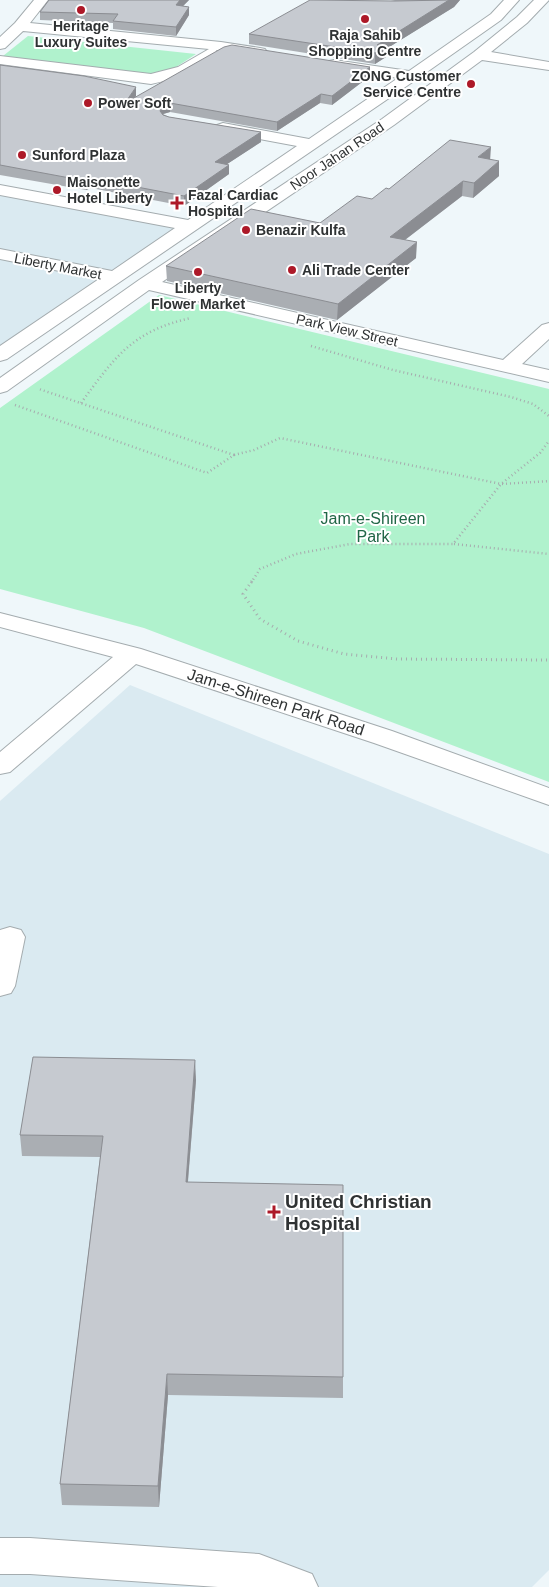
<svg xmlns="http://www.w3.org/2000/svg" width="549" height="1587" viewBox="0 0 549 1587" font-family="Helvetica,sans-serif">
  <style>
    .built { fill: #daeaf1 }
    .green { fill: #b0f2cd }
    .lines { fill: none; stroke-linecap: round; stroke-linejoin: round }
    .minor-casing { stroke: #a4acaf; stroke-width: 2 }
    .path-far1 { stroke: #a6acae; stroke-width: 2.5; stroke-dasharray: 1 3; stroke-linecap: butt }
    .path { stroke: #a6acae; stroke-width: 3; stroke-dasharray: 1 4; stroke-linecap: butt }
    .minor { fill: #fff; fill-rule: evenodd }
    .wall { fill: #aaaeb3 }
    .shaded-wall { fill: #8b8d92 }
    .building { fill: #c6cad0; stroke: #8b8d92 }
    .poi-dot { fill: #ad1928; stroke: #fff; stroke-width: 2 }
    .labels { text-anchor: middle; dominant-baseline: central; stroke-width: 4; stroke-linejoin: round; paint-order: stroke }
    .far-poi-label { font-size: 14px; font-weight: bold; fill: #2f3233; stroke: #fff; text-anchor: start }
    .far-street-label { font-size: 14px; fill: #2f3233; stroke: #fff }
    .park-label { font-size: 16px; fill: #206646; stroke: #fff }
    .street-label { font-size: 16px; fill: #2f3233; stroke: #fff }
    .near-poi-label { font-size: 19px; font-weight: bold; fill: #2f3233; stroke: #fff; text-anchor: start }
  </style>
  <rect width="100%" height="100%" fill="#eff7fa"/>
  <g class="built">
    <path d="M 0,191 L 185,226 L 0,352 Z"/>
    <path d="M 130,685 L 549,854 L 549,1570 L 532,1587 L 0,1587 L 0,801 Z"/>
  </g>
  <g class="green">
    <path d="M 28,36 L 196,54 L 167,73 L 139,79 L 3,56 Z"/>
    <path d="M 159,295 L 549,389 L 549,782 L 144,628 L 0,589 L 0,408 Z"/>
  </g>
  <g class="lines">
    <g class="minor-casing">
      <g id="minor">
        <path d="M 34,0 L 48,0 L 30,23 L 221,42 L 260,48 L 265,49 L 267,52 L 265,55 L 260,56 L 216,50 L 218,53 L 216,56 C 195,70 176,79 151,84 L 0,64 L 0,56 L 151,74 L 178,67 L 209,49 L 23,31 L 5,48 L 0,49 L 0,37 L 15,23 Z"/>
        <path d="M 504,0 L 519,0 L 501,20 L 417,79 L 7,359 L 0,361 L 0,346 L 99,279 L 0,259 L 0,249 L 112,271 L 175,228 L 0,195 L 0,185 L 188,220 L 297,146 L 217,131 L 215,128 L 217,125 L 223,123 L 309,139 L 398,78 L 329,67 L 327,64 L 329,61 L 334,60 L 409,71 L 491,14 Z"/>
        <path d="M 534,0 L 549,0 L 527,23 L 491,52 L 549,62 L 549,70 L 482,60 L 394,125 L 162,282 L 503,360 L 542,325 L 549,323 L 549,339 L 522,364 L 549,370 L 549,382 L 149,290 L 7,391 L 0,393 L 0,378 L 139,280 L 382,119 L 474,52 L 517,17 Z"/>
        <path d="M 0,613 L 141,649 L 392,731 L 549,788 L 549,805 L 374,743 L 136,664 L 10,772 L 0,774 L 0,752 L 113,657 L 0,627 Z"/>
        <path d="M 10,927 L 21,930 L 25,937 L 15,986 L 11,993 L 0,996 L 0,930 Z"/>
        <path d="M 0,1538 L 30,1538 L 259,1554 L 312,1574 L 318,1587 L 218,1587 L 30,1574 L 0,1574 Z"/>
      </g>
    </g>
    <g class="path-far1">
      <path d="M 311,346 L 393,370 L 511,397 L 533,404 L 549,416"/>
      <path d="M 81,403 C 115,357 132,331 191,318"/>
      <path d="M 15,405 L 207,473 L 234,455 L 39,389"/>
      <path d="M 234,455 L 254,450 L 280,438 L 501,484 L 549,481"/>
      <path d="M 454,544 L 549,554"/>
      <path d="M 251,583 L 260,569 L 296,554 L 350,544 L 453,544 L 501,484 L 540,453 L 549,441"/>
    </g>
    <path class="path" d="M 252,581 L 243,594 L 260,619 L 298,641 L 344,654 L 397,659 L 549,660"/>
    <use href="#minor" class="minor"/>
  </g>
  <g class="wall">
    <path d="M 49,0 L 189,0 L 183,6 L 189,7 L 189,15 L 176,36 L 113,29 L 113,23 L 40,20 L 40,12 Z"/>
    <path d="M 395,0 L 460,0 L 454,7 L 386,49 L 386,57 L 375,64 L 249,44 L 249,34 Z"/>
    <path d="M 0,65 L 136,96 L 135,97 L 370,67 L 370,76 L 332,105 L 320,103 L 277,131 L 170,112 L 163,114 L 169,117 L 261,132 L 261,142 L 227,164 L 229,165 L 229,174 L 184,206 L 91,188 L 86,190 L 0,175 Z"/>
    <path d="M 490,160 L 499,176 L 473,198 L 462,196 L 405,240 L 416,258 L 337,320 L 167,281 L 166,266 L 320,223 L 372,199 L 389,189 Z"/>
    <path d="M 196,1080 L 188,1182 L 343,1377 L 343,1398 L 168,1395 L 159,1507 L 62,1505 L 60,1484 L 100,1157 L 22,1156 L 20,1135 Z"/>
  </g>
  <g class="shaded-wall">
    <path d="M 180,0 L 189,0 L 176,13 L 176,5 Z"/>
    <path d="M 449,0 L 460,0 L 454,7 L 386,49 L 386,57 L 375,64 L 375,53 L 377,45 Z"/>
    <path d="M 189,7 L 189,15 L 176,36 L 176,27 Z"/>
    <path d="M 370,67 L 370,76 L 332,105 L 332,96 Z"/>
    <path d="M 136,87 L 136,96 L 125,112 L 125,103 Z"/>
    <path d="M 321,94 L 320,103 L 277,131 L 277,122 Z"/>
    <path d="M 170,103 L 170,112 L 163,114 L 160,120 L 160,111 L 163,105 Z"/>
    <path d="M 261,132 L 261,142 L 215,172 L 215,162 Z"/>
    <path d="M 491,147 L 490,161 L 478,157 Z"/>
    <path d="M 499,161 L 499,176 L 473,198 L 474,183 Z"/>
    <path d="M 229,165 L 229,174 L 184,206 L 184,196 Z"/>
    <path d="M 90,178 L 91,188 L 86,190 L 86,181 Z"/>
    <path d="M 463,181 L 462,196 L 389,252 L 390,237 Z"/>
    <path d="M 417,242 L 416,258 L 337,320 L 338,304 Z"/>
    <path d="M 195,1060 L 196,1080 L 186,1203 L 186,1182 Z"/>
    <path d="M 167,1374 L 168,1395 L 159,1507 L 158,1486 Z"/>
  </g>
  <g class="building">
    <path d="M 49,0 L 180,0 L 176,5 L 189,7 L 176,27 L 113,21 L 118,14 L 40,12 Z"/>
    <path d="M 310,0 L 395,1 L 449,0 L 377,45 L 386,46 L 375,53 L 249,34 Z"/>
    <path d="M 232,45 L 370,67 L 332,96 L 321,94 L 277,122 L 170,103 L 163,105 L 160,111 L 163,115 L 169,117 L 261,132 L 215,162 L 229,165 L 184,196 L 90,178 L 86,181 L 0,165 L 0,65 L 84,76 L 136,87 L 125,103 L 224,47 Z"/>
    <path d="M 450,140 L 491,147 L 478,157 L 499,161 L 474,183 L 463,181 L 390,237 L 417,242 L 338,304 L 166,266 L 251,209 L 320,223 L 357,196 L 372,199 L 386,188 L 389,189 Z"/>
    <path d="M 33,1057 L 195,1060 L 186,1182 L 343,1185 L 343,1377 L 167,1374 L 158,1486 L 60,1484 L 103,1136 L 20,1135 Z"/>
  </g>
  <g class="poi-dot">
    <circle cx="81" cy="10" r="5"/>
    <circle cx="365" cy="19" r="5"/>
    <circle cx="471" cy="84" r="5"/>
    <circle cx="88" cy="103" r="5"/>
    <circle cx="22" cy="155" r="5"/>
    <circle cx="57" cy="190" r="5"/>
    <path d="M174.5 195.5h5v5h5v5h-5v5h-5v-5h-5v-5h5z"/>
    <circle cx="246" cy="230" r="5"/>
    <circle cx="292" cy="270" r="5"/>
    <circle cx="198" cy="272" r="5"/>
    <path d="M271.5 1204.5h5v5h5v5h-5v5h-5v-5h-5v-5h5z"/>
  </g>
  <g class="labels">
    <g class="far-poi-label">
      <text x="81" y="26" text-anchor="middle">Heritage<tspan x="81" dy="16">Luxury Suites</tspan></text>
      <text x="365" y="35" text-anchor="middle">Raja Sahib<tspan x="365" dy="16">Shopping Centre</tspan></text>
      <text x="461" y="76" text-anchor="end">ZONG Customer<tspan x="461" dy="16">Service Centre</tspan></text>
      <text x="98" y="103">Power Soft</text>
      <text x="32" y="155">Sunford Plaza</text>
      <text x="67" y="182">Maisonette<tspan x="67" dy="16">Hotel Liberty</tspan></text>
      <text x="188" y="195">Fazal Cardiac<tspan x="188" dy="16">Hospital</tspan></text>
      <text x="256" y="230">Benazir Kulfa</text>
      <text x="302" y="270">Ali Trade Center</text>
      <text x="198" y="288" text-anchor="middle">Liberty<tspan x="198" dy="16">Flower Market</tspan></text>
    </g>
    <g class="far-street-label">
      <text transform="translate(337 156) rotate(-34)">Noor Jahan Road</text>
      <text transform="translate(58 266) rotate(11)">Liberty Market</text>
      <text transform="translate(347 330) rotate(13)">Park View Street</text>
    </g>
    <g class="park-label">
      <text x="373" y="518">Jam-e-Shireen<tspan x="373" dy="18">Park</tspan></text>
    </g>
    <g class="street-label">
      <text transform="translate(276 702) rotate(18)">Jam-e-Shireen Park Road</text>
    </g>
    <g class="near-poi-label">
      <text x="285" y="1201">United Christian<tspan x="285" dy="22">Hospital</tspan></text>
    </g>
  </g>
</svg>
